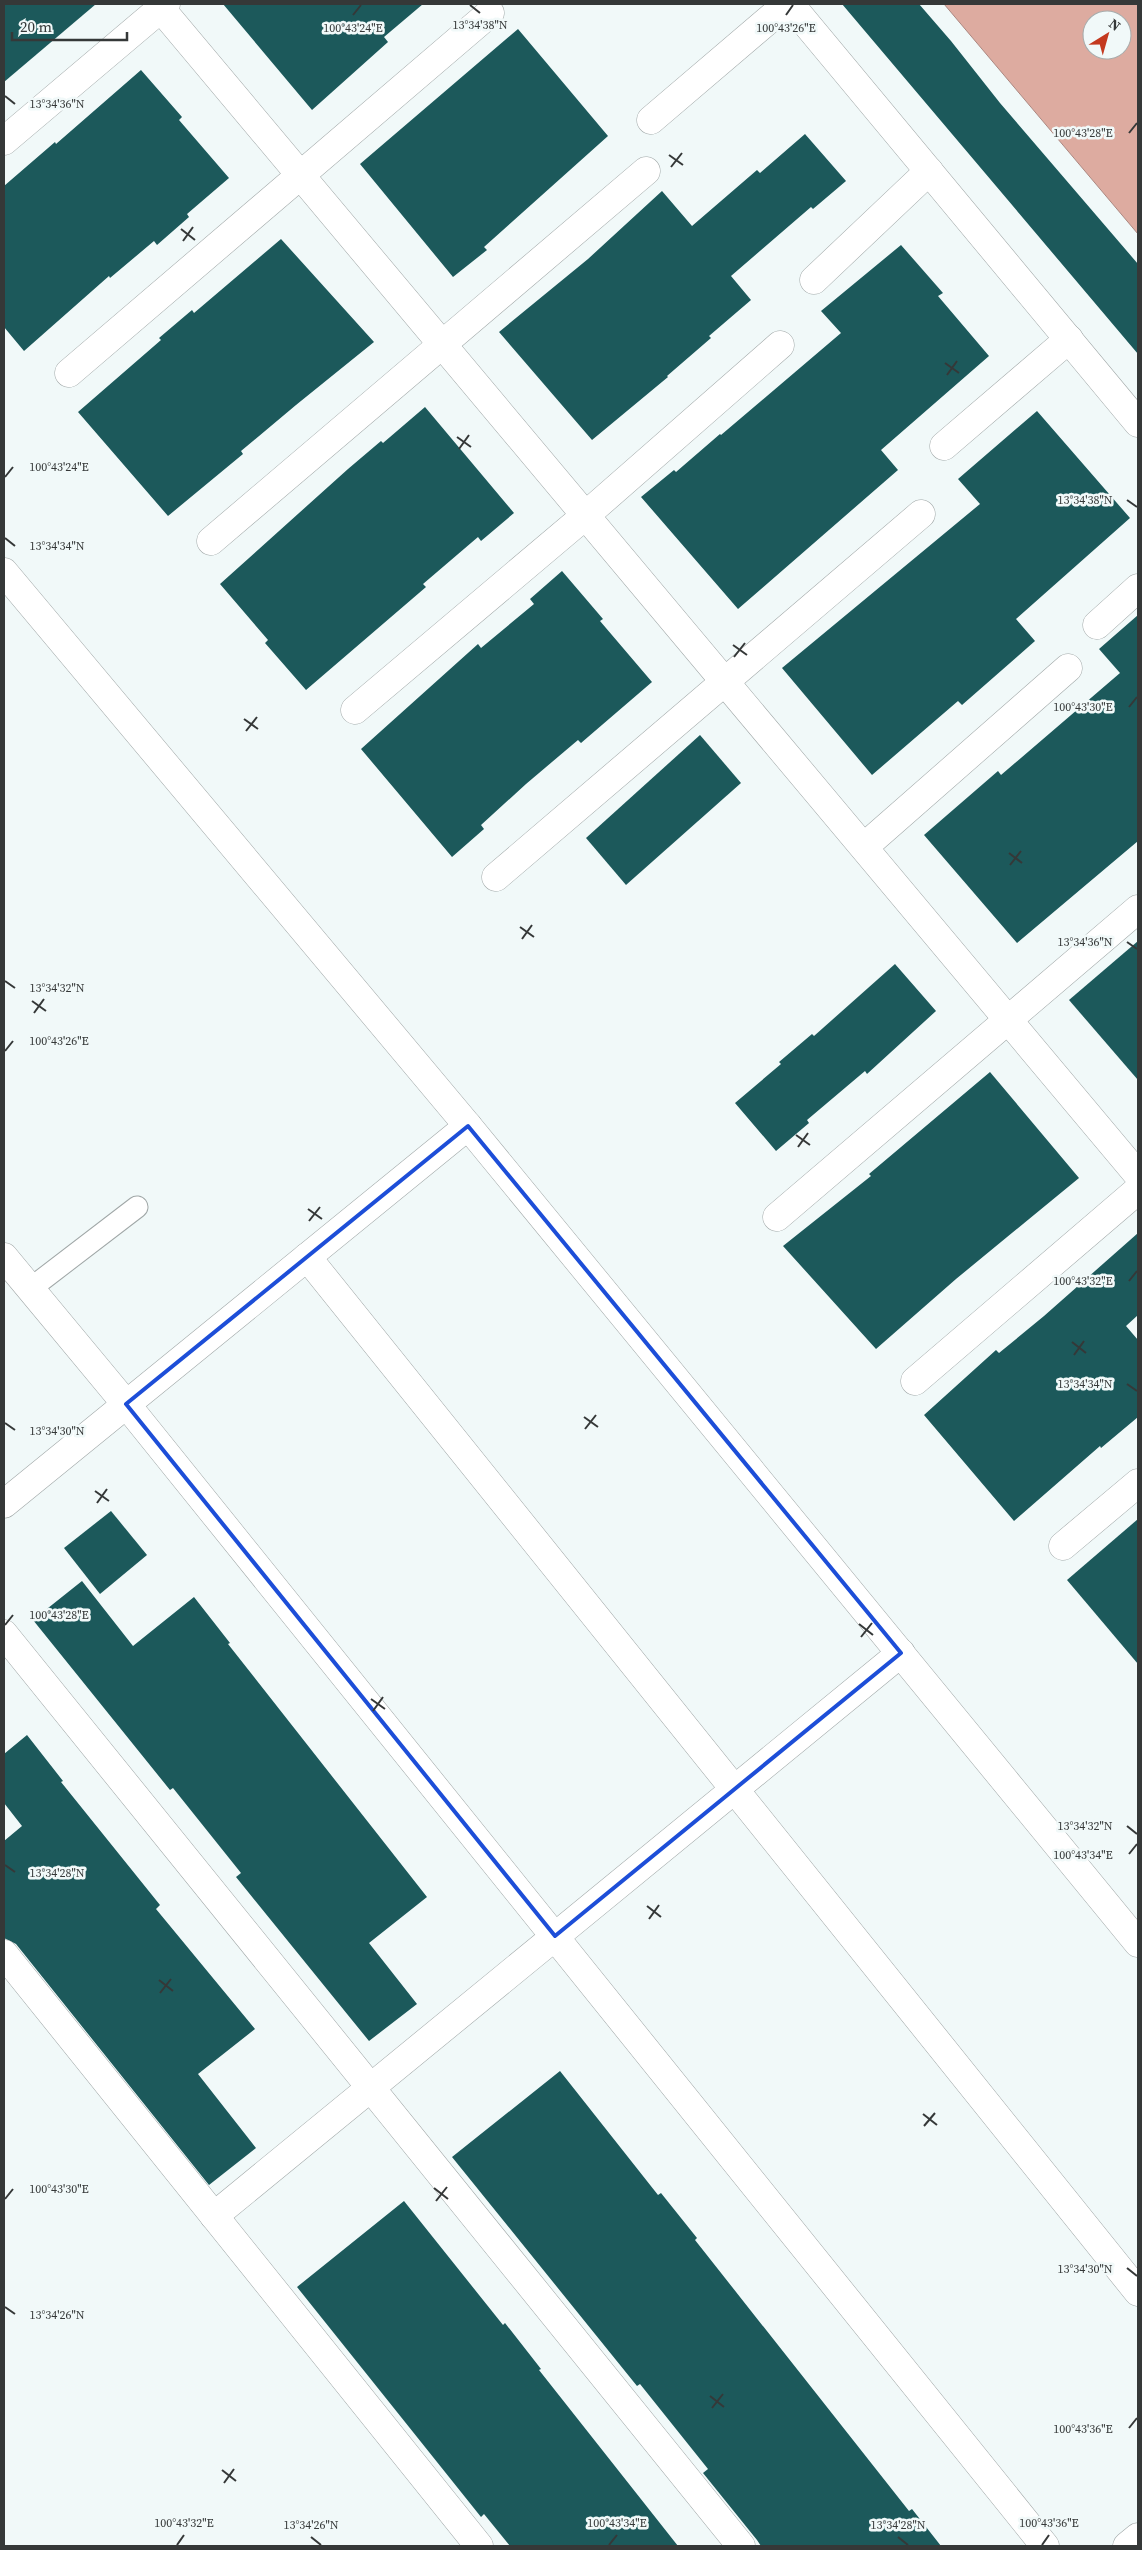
<svg xmlns="http://www.w3.org/2000/svg" width="1142" height="2550" viewBox="0 0 1142 2550" font-family="'Source Serif 4',serif">
  <style>
    .water { fill: #ddaba0; stroke: #ab8881; fill-rule: evenodd }
    .building { fill: #1c595b }
    .lines { fill: none; stroke-linecap: round; stroke-linejoin: round }
    .service-casing { stroke: #a0a7a7; stroke-width: 23 }
    .minor-casing { stroke: #a0a7a7; stroke-width: 29 }
    .service { stroke: #fff; stroke-width: 21 }
    .minor { stroke: #fff; stroke-width: 28 }
    .marked { fill: none; stroke: #1d4ed8; stroke-width: 4; stroke-linejoin: round }
    .ticks { fill: none; stroke: #353838; stroke-width: 2 }
    .ticks-label { font-size: 12px; text-anchor: middle; fill: #353838; stroke: #f1f9f9; stroke-width: 5; stroke-linejoin: round; paint-order: stroke }
  </style>
  <rect width="100%" height="100%" fill="#f1f9f9"/>
  <path class="water" d="M 944,4 L 1138,4 L 1138,234 ZM 1092,20 L 1122,20 L 1122,50 L 1092,50 Z"/>
  <g class="building">
    <path d="M 4,4 L 96,4 L 4,82 Z"/>
    <path d="M 223,4 L 423,4 L 384,37 L 388,42 L 312,110 Z"/>
    <path d="M 842,4 L 919,4 L 951,41 L 1000,103 L 1138,264 L 1138,354 Z"/>
    <path d="M 518,29 L 608,136 L 484,247 L 487,250 L 453,277 L 360,164 Z"/>
    <path d="M 141,70 L 182,117 L 179,120 L 229,178 L 187,214 L 189,217 L 157,245 L 154,241 L 110,278 L 109,276 L 24,351 L 4,327 L 4,186 L 55,142 L 56,144 Z"/>
    <path d="M 805,134 L 846,181 L 813,209 L 811,207 L 731,276 L 751,300 L 709,336 L 711,338 L 667,376 L 668,377 L 592,440 L 499,332 L 588,259 L 662,191 L 692,226 L 757,170 L 760,173 Z"/>
    <path d="M 281,239 L 374,342 L 296,405 L 241,451 L 243,454 L 168,516 L 78,412 L 161,340 L 159,338 L 192,310 L 194,313 Z"/>
    <path d="M 901,245 L 943,293 L 938,296 L 989,356 L 881,450 L 898,470 L 738,609 L 641,497 L 674,470 L 676,472 L 720,434 L 721,435 L 841,333 L 821,311 Z"/>
    <path d="M 425,407 L 514,513 L 481,541 L 478,537 L 423,584 L 426,587 L 306,690 L 265,643 L 268,640 L 220,584 L 348,469 L 381,441 L 383,443 Z"/>
    <path d="M 1037,411 L 1130,518 L 1016,619 L 1035,641 L 962,705 L 958,701 L 872,775 L 782,668 L 980,504 L 958,479 Z"/>
    <path d="M 562,571 L 603,619 L 600,621 L 652,682 L 581,743 L 578,740 L 526,784 L 481,825 L 484,829 L 452,857 L 361,749 L 478,644 L 481,648 L 534,604 L 530,599 Z"/>
    <path d="M 1138,615 L 1138,841 L 1017,943 L 924,835 L 998,771 L 1001,775 L 1120,673 L 1099,649 Z"/>
    <path d="M 700,735 L 741,783 L 626,885 L 586,838 Z"/>
    <path d="M 1138,941 L 1138,1080 L 1069,1000 Z"/>
    <path d="M 895,964 L 936,1011 L 867,1074 L 865,1071 L 807,1120 L 809,1123 L 776,1151 L 735,1103 L 781,1064 L 779,1062 L 812,1034 L 814,1036 Z"/>
    <path d="M 990,1072 L 1079,1178 L 956,1279 L 876,1349 L 783,1246 L 871,1176 L 869,1174 Z"/>
    <path d="M 1138,1233 L 1138,1315 L 1126,1326 L 1138,1340 L 1138,1417 L 1101,1448 L 1100,1446 L 1014,1521 L 924,1415 L 996,1350 L 999,1353 L 1044,1316 Z"/>
    <path d="M 111,1511 L 147,1555 L 100,1594 L 64,1548 Z"/>
    <path d="M 1138,1519 L 1138,1664 L 1067,1580 Z"/>
    <path d="M 82,1581 L 133,1646 L 194,1597 L 230,1643 L 228,1644 L 427,1897 L 369,1943 L 417,2004 L 369,2041 L 236,1877 L 241,1873 L 173,1788 L 170,1790 L 33,1620 Z"/>
    <path d="M 27,1735 L 63,1781 L 61,1782 L 160,1905 L 156,1909 L 255,2029 L 198,2074 L 256,2148 L 209,2185 L 16,1944 L 4,1938 L 4,1841 L 22,1826 L 4,1803 L 4,1754 Z"/>
    <path d="M 560,2071 L 658,2195 L 661,2193 L 697,2238 L 695,2240 L 909,2511 L 912,2509 L 941,2546 L 761,2546 L 757,2540 L 703,2473 L 708,2469 L 640,2384 L 637,2386 L 452,2157 Z"/>
    <path d="M 404,2201 L 503,2325 L 505,2323 L 541,2369 L 539,2370 L 678,2546 L 510,2546 L 484,2514 L 481,2517 L 297,2287 Z"/>
  </g>
  <g class="lines">
    <g class="service-casing">
      <path id="service" d="M 30,1289 L 137,1207"/>
    </g>
    <g class="minor-casing">
      <g id="minor">
        <path d="M 157,4 L 1138,1175"/>
        <path d="M 790,4 L 1138,423"/>
        <path d="M 651,120 L 787,4"/>
        <path d="M 4,141 L 166,4"/>
        <path d="M 814,280 L 929,171"/>
        <path d="M 69,373 L 490,13"/>
        <path d="M 944,446 L 1069,339"/>
        <path d="M 211,541 L 646,171"/>
        <path d="M 4,572 L 468,1126 L 1138,1943"/>
        <path d="M 1097,625 L 1138,588"/>
        <path d="M 355,710 L 586,515 L 780,345"/>
        <path d="M 864,847 L 1068,668"/>
        <path d="M 496,877 L 921,514"/>
        <path d="M 777,1217 L 1138,909"/>
        <path d="M 4,1257 L 126,1404 L 1045,2546"/>
        <path d="M 307,1257 L 1138,2292"/>
        <path d="M 915,1381 L 1138,1190"/>
        <path d="M 4,1504 L 468,1126"/>
        <path d="M 1063,1546 L 1138,1483"/>
        <path d="M 4,1634 L 741,2546"/>
        <path d="M 4,1954 L 479,2546"/>
        <path d="M 214,2216 L 901,1653"/>
        <path d="M 1127,2546 L 1138,2537"/>
      </g>
    </g>
    <use href="#service" class="service"/>
    <use href="#minor" class="minor"/>
  </g>
  <path class="marked" d="M 468,1126 L 901,1653 L 555,1936 L 126,1404 Z"/>
  <path class="ticks" d="M 470,5 L 480,13M 353,15 L 361,5M 786,15 L 793,5M 5,96 L 15,104M 1129,133 L 1137,123M 669,155 L 683,165M 671,167 L 682,153M 181,229 L 195,240M 183,241 L 193,227M 945,363 L 959,373M 947,375 L 957,361M 457,437 L 471,447M 459,449 L 469,435M 5,477 L 13,467M 1127,500 L 1137,507M 5,538 L 15,546M 733,645 L 747,655M 734,657 L 745,643M 1129,707 L 1137,697M 244,719 L 258,729M 246,731 L 257,717M 1009,853 L 1022,863M 1010,865 L 1021,851M 520,927 L 534,937M 522,939 L 532,925M 1127,942 L 1137,949M 5,981 L 15,988M 32,1001 L 46,1011M 34,1013 L 44,999M 5,1051 L 13,1041M 796,1135 L 810,1145M 798,1147 L 808,1133M 308,1209 L 322,1219M 309,1221 L 320,1207M 1129,1281 L 1137,1271M 1072,1342 L 1086,1353M 1074,1355 L 1084,1341M 1127,1384 L 1137,1391M 584,1417 L 598,1427M 5,1423 L 15,1430M 585,1429 L 596,1415M 95,1491 L 109,1501M 97,1503 L 107,1489M 859,1624 L 873,1635M 5,1625 L 13,1615M 861,1637 L 872,1623M 371,1699 L 385,1709M 373,1711 L 383,1697M 1127,1826 L 1137,1834M 1129,1854 L 1137,1844M 5,1865 L 15,1872M 647,1906 L 661,1917M 649,1919 L 659,1905M 159,1980 L 173,1991M 160,1993 L 171,1979M 923,2114 L 937,2125M 924,2126 L 935,2113M 434,2188 L 448,2199M 5,2199 L 13,2189M 436,2201 L 447,2187M 1127,2268 L 1137,2276M 5,2307 L 15,2314M 710,2396 L 724,2407M 712,2408 L 723,2394M 1129,2428 L 1137,2418M 222,2470 L 236,2481M 224,2483 L 234,2469M 311,2537 L 321,2545M 898,2537 L 908,2545M 177,2545 L 184,2535M 609,2545 L 617,2535M 1042,2545 L 1049,2535"/>
  <g class="ticks-label">
    <text x="480" y="29">13°34'38"N</text>
    <text x="353" y="32">100°43'24"E</text>
    <text x="786" y="32">100°43'26"E</text>
    <text x="57" y="108">13°34'36"N</text>
    <text x="1083" y="137">100°43'28"E</text>
    <text x="59" y="471">100°43'24"E</text>
    <text x="1085" y="504">13°34'38"N</text>
    <text x="57" y="550">13°34'34"N</text>
    <text x="1083" y="711">100°43'30"E</text>
    <text x="1085" y="946">13°34'36"N</text>
    <text x="57" y="992">13°34'32"N</text>
    <text x="59" y="1045">100°43'26"E</text>
    <text x="1083" y="1285">100°43'32"E</text>
    <text x="1085" y="1388">13°34'34"N</text>
    <text x="57" y="1435">13°34'30"N</text>
    <text x="59" y="1619">100°43'28"E</text>
    <text x="1085" y="1830">13°34'32"N</text>
    <text x="1083" y="1859">100°43'34"E</text>
    <text x="57" y="1877">13°34'28"N</text>
    <text x="59" y="2193">100°43'30"E</text>
    <text x="1085" y="2273">13°34'30"N</text>
    <text x="57" y="2319">13°34'26"N</text>
    <text x="1083" y="2433">100°43'36"E</text>
    <text x="184" y="2527">100°43'32"E</text>
    <text x="617" y="2527">100°43'34"E</text>
    <text x="1049" y="2527">100°43'36"E</text>
    <text x="311" y="2529">13°34'26"N</text>
    <text x="898" y="2529">13°34'28"N</text>
  </g>
  <rect width="1142" height="2550" fill="none" stroke="#353838" stroke-width="10"/>
  <g transform="translate(1107 35) rotate(37)"><circle r="24" fill="#f1f9f9" stroke="#a6acac"/>
  <path d="M0-4L9 19L0 12L-9 19Z" fill="#c4391f"/>
  <text y="-8" font-size="14" font-weight="bold" text-anchor="middle" fill="#353838">N</text>
  </g>
  <path d="M12 32v8h115v-8" fill="none" stroke="#353838" stroke-width="2.5"/>
  <text x="20" y="32" font-size="15" fill="#353838" stroke="#f1f9f9" stroke-width="4" paint-order="stroke">20 m</text>
</svg>
